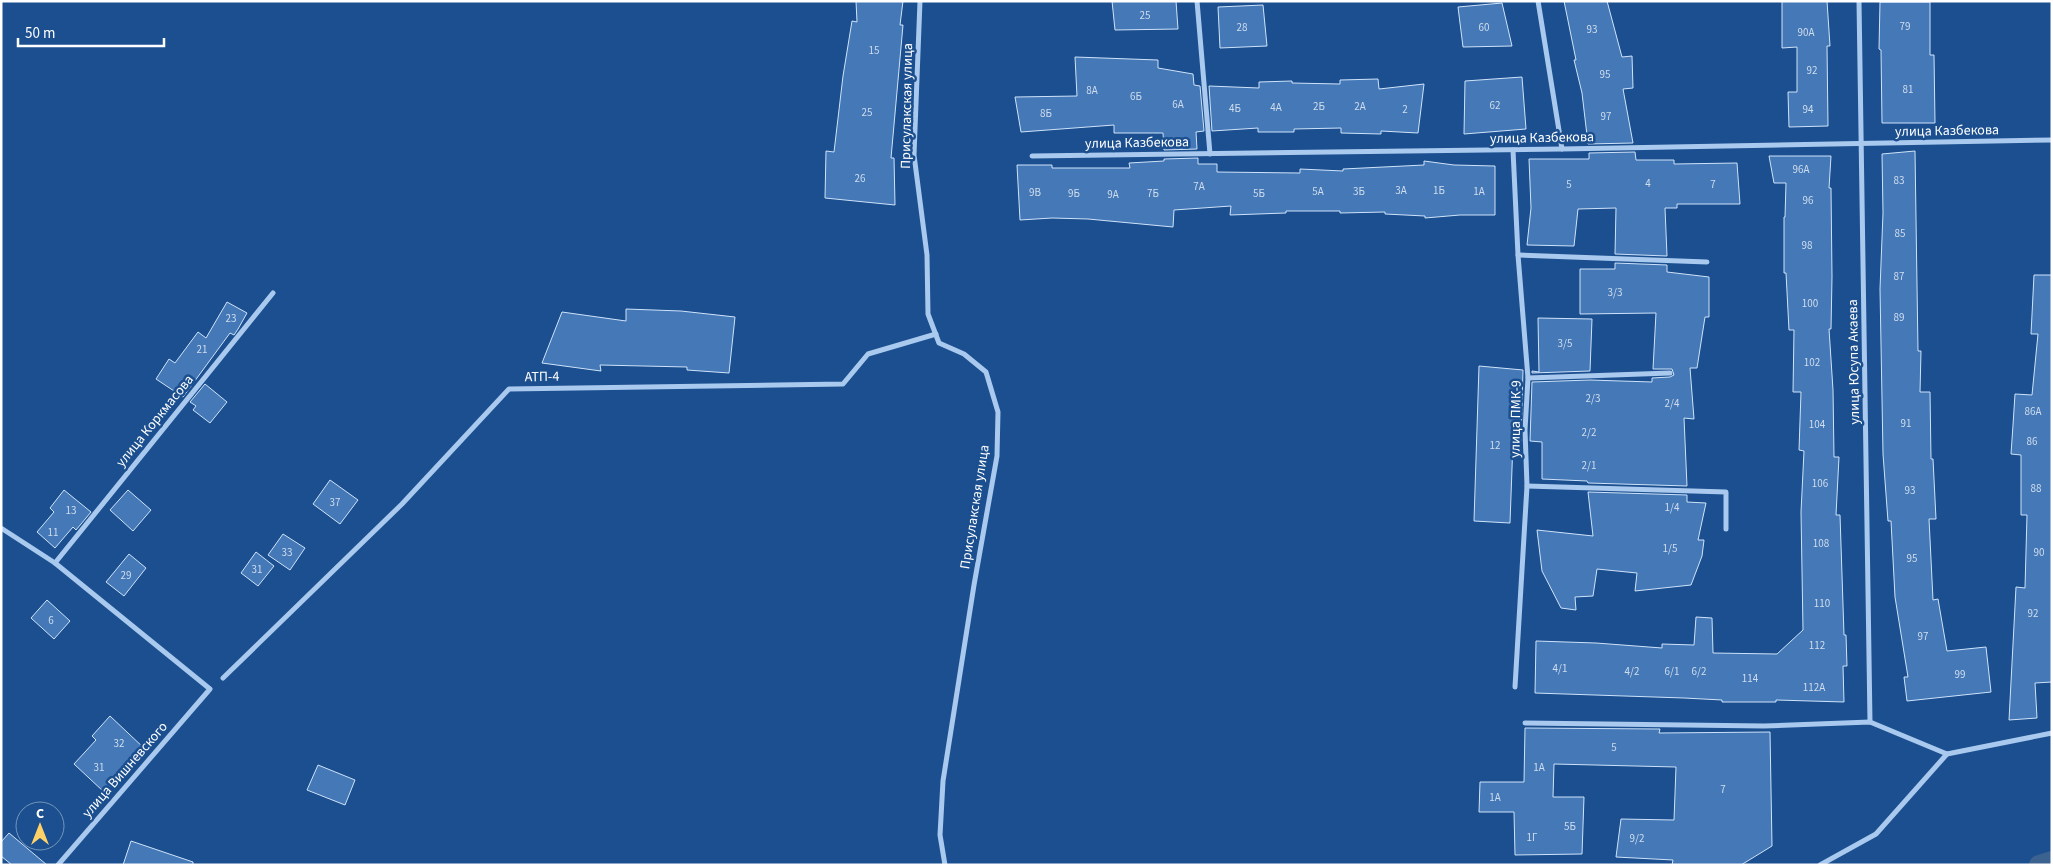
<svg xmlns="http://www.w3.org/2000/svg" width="2053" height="866" viewBox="0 0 2053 866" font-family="'Source Sans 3',sans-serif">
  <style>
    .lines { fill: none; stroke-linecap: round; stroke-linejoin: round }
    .canal { stroke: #3c6290; stroke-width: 20 }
    .building { fill: #4478b7; stroke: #cfe3fa }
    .minor { stroke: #a9c9ee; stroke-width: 5 }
    .labels { text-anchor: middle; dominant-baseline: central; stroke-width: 5; stroke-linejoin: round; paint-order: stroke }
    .number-label { font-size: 11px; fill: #d0dded }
    .street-label { font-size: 14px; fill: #fff; stroke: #1b4f8f }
  </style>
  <rect width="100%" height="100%" fill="#1b4f8f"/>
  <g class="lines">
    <path class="canal" d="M 2039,865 L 2052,861"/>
  </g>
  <g class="building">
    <path d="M 856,1 L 903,1 L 900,25 L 903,25 L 891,158 L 894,158 L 895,205 L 825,198 L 826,151 L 834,152 L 843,76 L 852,21 L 857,22 Z"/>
    <path d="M 1112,1 L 1176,1 L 1178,29 L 1115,30 Z"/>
    <path d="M 1564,1 L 1607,1 L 1622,57 L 1632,56 L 1633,88 L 1623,89 L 1633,143 L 1588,144 L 1582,93 L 1574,60 L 1576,60 Z"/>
    <path d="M 1782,1 L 1827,1 L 1830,46 L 1827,46 L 1828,126 L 1789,127 L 1788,92 L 1797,92 L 1797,47 L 1782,48 Z"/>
    <path d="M 1880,2 L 1930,2 L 1930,55 L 1934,55 L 1935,123 L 1882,123 L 1881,50 L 1879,49 Z"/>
    <path d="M 1502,3 L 1512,46 L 1463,47 L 1458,7 Z"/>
    <path d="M 1263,5 L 1267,46 L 1220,48 L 1218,7 Z"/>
    <path d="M 1075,57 L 1158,60 L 1158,68 L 1193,74 L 1194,85 L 1200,86 L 1204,131 L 1196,132 L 1197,149 L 1164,150 L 1163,133 L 1114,133 L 1114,125 L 1021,132 L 1015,97 L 1077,96 Z"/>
    <path d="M 1522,77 L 1526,129 L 1464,134 L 1465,81 Z"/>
    <path d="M 1378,79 L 1379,89 L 1424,84 L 1418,133 L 1381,131 L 1381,134 L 1341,133 L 1341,128 L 1294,129 L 1294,132 L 1258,132 L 1258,128 L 1212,131 L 1209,86 L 1259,88 L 1259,82 L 1292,81 L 1292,83 L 1340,84 L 1340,80 Z"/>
    <path d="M 1915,151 L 1918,351 L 1921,351 L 1920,392 L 1930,392 L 1931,459 L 1933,459 L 1936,519 L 1929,519 L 1933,600 L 1938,599 L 1947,651 L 1986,647 L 1991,692 L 1907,701 L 1904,677 L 1908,677 L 1895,597 L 1891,521 L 1888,521 L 1883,454 L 1880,289 L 1883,213 L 1882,154 Z"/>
    <path d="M 1635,152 L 1636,160 L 1674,160 L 1674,164 L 1737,163 L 1740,204 L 1677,204 L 1677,208 L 1665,208 L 1667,256 L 1615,254 L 1616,208 L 1578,209 L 1574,246 L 1527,245 L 1531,208 L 1529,159 L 1589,159 L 1589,153 Z"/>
    <path d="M 1769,156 L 1831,156 L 1829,188 L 1831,188 L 1832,277 L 1831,329 L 1829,329 L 1833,390 L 1834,457 L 1839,457 L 1836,515 L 1840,515 L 1844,635 L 1846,635 L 1847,666 L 1843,666 L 1844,702 L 1776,700 L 1776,702 L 1722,702 L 1722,700 L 1684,698 L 1535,693 L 1536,641 L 1596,643 L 1662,648 L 1662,644 L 1694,645 L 1696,617 L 1712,618 L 1713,653 L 1777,654 L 1803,630 L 1801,512 L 1804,451 L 1799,450 L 1801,392 L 1793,392 L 1794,330 L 1789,330 L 1786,273 L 1784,273 L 1784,217 L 1785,217 L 1786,183 L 1774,183 Z"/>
    <path d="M 1198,158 L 1198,164 L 1217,164 L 1217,172 L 1300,173 L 1300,169 L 1343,171 L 1343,169 L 1424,165 L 1424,161 L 1454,165 L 1495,166 L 1495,215 L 1460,215 L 1425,218 L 1425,216 L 1385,214 L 1385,212 L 1340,213 L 1340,211 L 1286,211 L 1286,213 L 1230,215 L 1231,206 L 1174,210 L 1173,227 L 1088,219 L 1052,218 L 1020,220 L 1017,165 L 1052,165 L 1052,168 L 1130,168 L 1129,163 L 1164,161 L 1164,159 Z"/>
    <path d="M 1615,263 L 1667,265 L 1667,272 L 1709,277 L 1709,317 L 1705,317 L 1697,368 L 1690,368 L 1694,419 L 1684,418 L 1687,486 L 1588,483 L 1587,481 L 1542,479 L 1542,442 L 1530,441 L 1532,382 L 1590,380 L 1652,382 L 1652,378 L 1670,377 L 1674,375 L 1672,369 L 1653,369 L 1656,313 L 1580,314 L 1580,269 L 1615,269 Z"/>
    <path d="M 2034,275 L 2052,275 L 2052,682 L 2035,683 L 2037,718 L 2009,720 L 2016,587 L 2025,588 L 2027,515 L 2021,515 L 2021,455 L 2011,454 L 2013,425 L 2015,394 L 2032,395 L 2038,334 L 2031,334 Z"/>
    <path d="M 227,302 L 247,313 L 238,329 L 234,335 L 230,333 L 183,397 L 156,379 L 169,359 L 175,363 L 198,332 L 206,338 Z"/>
    <path d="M 626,309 L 681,311 L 735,317 L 729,373 L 687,370 L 687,367 L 600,365 L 601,371 L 542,363 L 562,312 L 626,321 Z"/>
    <path d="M 1538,318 L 1592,319 L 1590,371 L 1532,373 L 1532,371 L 1539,372 Z"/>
    <path d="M 1479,366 L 1523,370 L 1521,441 L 1513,441 L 1510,523 L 1474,521 Z"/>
    <path d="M 205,384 L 227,402 L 210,423 L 193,410 L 196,406 L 190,402 Z"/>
    <path d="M 330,480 L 358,500 L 340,524 L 313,504 Z"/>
    <path d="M 64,490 L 91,512 L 76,530 L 73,527 L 55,548 L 37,532 L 54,512 L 50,508 Z"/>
    <path d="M 128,490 L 151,510 L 133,531 L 110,510 Z"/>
    <path d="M 1588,492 L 1687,495 L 1687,502 L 1706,503 L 1698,540 L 1704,540 L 1702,556 L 1691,585 L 1635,591 L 1637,573 L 1597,569 L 1593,596 L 1575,597 L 1576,610 L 1561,608 L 1542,571 L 1537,530 L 1593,536 Z"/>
    <path d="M 283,534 L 305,548 L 290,570 L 268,555 Z"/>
    <path d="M 256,552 L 274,566 L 258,586 L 241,573 Z"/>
    <path d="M 129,554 L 146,568 L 124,596 L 106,582 Z"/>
    <path d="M 47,600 L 70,621 L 54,639 L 31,618 Z"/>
    <path d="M 110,716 L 146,750 L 104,792 L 74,764 L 96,740 L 92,736 Z"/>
    <path d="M 1525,728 L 1660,729 L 1659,733 L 1770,732 L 1772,846 L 1741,865 L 1672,865 L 1673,860 L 1616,857 L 1621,819 L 1674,820 L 1676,767 L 1554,764 L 1553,797 L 1584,797 L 1582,854 L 1515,855 L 1514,812 L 1479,812 L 1480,782 L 1524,782 Z"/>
    <path d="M 318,765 L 355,780 L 345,805 L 307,790 Z"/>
    <path d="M 9,833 L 47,865 L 12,865 L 1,856 L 1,842 Z"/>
    <path d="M 131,841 L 193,862 L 193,865 L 123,865 Z"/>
  </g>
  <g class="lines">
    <g class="minor">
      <path d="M 920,1 L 914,155 L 927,255 L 928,314 L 939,343 L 964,354 L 986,372 L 998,412 L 997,456 L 974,585 L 943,781 L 940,835 L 945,865"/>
      <path d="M 1197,1 L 1210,154"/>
      <path d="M 1538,1 L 1562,149"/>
      <path d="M 1859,1 L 1870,722"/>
      <path d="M 1513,150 L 1518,255 L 1528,378 L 1525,430 L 1527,486 L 1515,687"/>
      <path d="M 1032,156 L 1562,149 L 2052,140"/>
      <path d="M 1518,255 L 1707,262"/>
      <path d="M 1528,378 L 1670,373"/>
      <path d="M 1527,486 L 1726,492 L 1726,529"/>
      <path d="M 1,528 L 55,563 L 210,689 L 58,865"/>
      <path d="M 55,563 L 273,293"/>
      <path d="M 223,678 L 402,504 L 509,389 L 843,384 L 868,354 L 936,334"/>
      <path d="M 1525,723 L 1764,726 L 1870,722 L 1947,754 L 2052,733"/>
      <path d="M 1820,865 L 1876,834 L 1947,754"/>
    </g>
  </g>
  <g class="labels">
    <g class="number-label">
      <text x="1145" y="15">25</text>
      <text x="1905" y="26">79</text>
      <text x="1242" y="27">28</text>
      <text x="1484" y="27">60</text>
      <text x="1592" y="29">93</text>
      <text x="1806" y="32">90А</text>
      <text x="874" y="50">15</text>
      <text x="1812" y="70">92</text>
      <text x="1605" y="74">95</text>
      <text x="1908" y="89">81</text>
      <text x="1092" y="90">8А</text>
      <text x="1136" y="96">6Б</text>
      <text x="1178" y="104">6А</text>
      <text x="1495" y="105">62</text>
      <text x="1319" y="106">2Б</text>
      <text x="1360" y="106">2А</text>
      <text x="1276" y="107">4А</text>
      <text x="1235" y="108">4Б</text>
      <text x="1405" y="109">2</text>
      <text x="1808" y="109">94</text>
      <text x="867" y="112">25</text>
      <text x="1046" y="113">8Б</text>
      <text x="1606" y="116">97</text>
      <text x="1801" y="169">96А</text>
      <text x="860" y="178">26</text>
      <text x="1899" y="180">83</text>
      <text x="1648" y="183">4</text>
      <text x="1569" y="184">5</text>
      <text x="1713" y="184">7</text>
      <text x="1199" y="186">7А</text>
      <text x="1401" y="190">3А</text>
      <text x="1439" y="190">1Б</text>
      <text x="1318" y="191">5А</text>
      <text x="1359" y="191">3Б</text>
      <text x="1479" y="191">1А</text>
      <text x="1035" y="192">9В</text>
      <text x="1074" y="193">9Б</text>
      <text x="1153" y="193">7Б</text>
      <text x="1259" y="193">5Б</text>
      <text x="1113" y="194">9А</text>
      <text x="1808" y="200">96</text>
      <text x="1900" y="233">85</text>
      <text x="1807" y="245">98</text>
      <text x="1899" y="276">87</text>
      <text x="1615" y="292">3/3</text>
      <text x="1810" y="303">100</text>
      <text x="1899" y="317">89</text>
      <text x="231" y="318">23</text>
      <text x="1565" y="343">3/5</text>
      <text x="202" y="349">21</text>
      <text x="1812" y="362">102</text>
      <text x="1593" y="398">2/3</text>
      <text x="1672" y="403">2/4</text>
      <text x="2033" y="411">86А</text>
      <text x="1906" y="423">91</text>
      <text x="1817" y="424">104</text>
      <text x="1589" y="432">2/2</text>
      <text x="2032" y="441">86</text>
      <text x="1495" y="445">12</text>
      <text x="1589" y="465">2/1</text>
      <text x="1820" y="483">106</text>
      <text x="2036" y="488">88</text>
      <text x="1910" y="490">93</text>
      <text x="335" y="502">37</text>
      <text x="1672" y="507">1/4</text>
      <text x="71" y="510">13</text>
      <text x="53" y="532">11</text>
      <text x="1821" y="543">108</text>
      <text x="1670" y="548">1/5</text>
      <text x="287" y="552">33</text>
      <text x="2039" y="552">90</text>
      <text x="1912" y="558">95</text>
      <text x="257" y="569">31</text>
      <text x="126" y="575">29</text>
      <text x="1822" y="603">110</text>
      <text x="2033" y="613">92</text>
      <text x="51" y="620">6</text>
      <text x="1923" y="636">97</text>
      <text x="1817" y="645">112</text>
      <text x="1560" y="668">4/1</text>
      <text x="1632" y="671">4/2</text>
      <text x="1672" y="671">6/1</text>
      <text x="1699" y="671">6/2</text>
      <text x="1960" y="674">99</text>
      <text x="1750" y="678">114</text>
      <text x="1814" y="687">112А</text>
      <text x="119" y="743">32</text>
      <text x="1614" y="747">5</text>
      <text x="99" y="767">31</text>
      <text x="1539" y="767">1А</text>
      <text x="1723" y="789">7</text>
      <text x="1495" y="797">1А</text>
      <text x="1570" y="826">5Б</text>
      <text x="1532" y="837">1Г</text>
      <text x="1637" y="838">9/2</text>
    </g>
    <g class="street-label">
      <text transform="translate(907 106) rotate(-89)">Присулакская улица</text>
      <text transform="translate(1947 131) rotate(-1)">улица Казбекова</text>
      <text transform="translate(1542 138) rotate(-1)">улица Казбекова</text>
      <text transform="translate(1137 143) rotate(-1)">улица Казбекова</text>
      <text transform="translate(1854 362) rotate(-91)">улица Юсупа Акаева</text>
      <text transform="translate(542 377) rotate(-1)">АТП-4</text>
      <text transform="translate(1516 419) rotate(-89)">улица ПМК-9</text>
      <text transform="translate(155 421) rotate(-51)">улица Коркмасова</text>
      <text transform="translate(975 507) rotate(-81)">Присулакская улица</text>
      <text transform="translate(125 770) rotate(-49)">улица Вишневского</text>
    </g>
  </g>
  <rect width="2053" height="866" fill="none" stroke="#ffffff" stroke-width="5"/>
  <g transform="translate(40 826)"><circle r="24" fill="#1b4f8f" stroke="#7695bc"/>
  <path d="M0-4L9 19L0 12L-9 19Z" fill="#ffd166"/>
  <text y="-8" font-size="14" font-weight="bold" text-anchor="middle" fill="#ffffff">С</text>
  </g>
  <path d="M18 38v8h146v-8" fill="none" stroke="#ffffff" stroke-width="2.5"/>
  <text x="25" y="38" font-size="15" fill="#ffffff" stroke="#1b4f8f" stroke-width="4" paint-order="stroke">50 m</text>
</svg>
